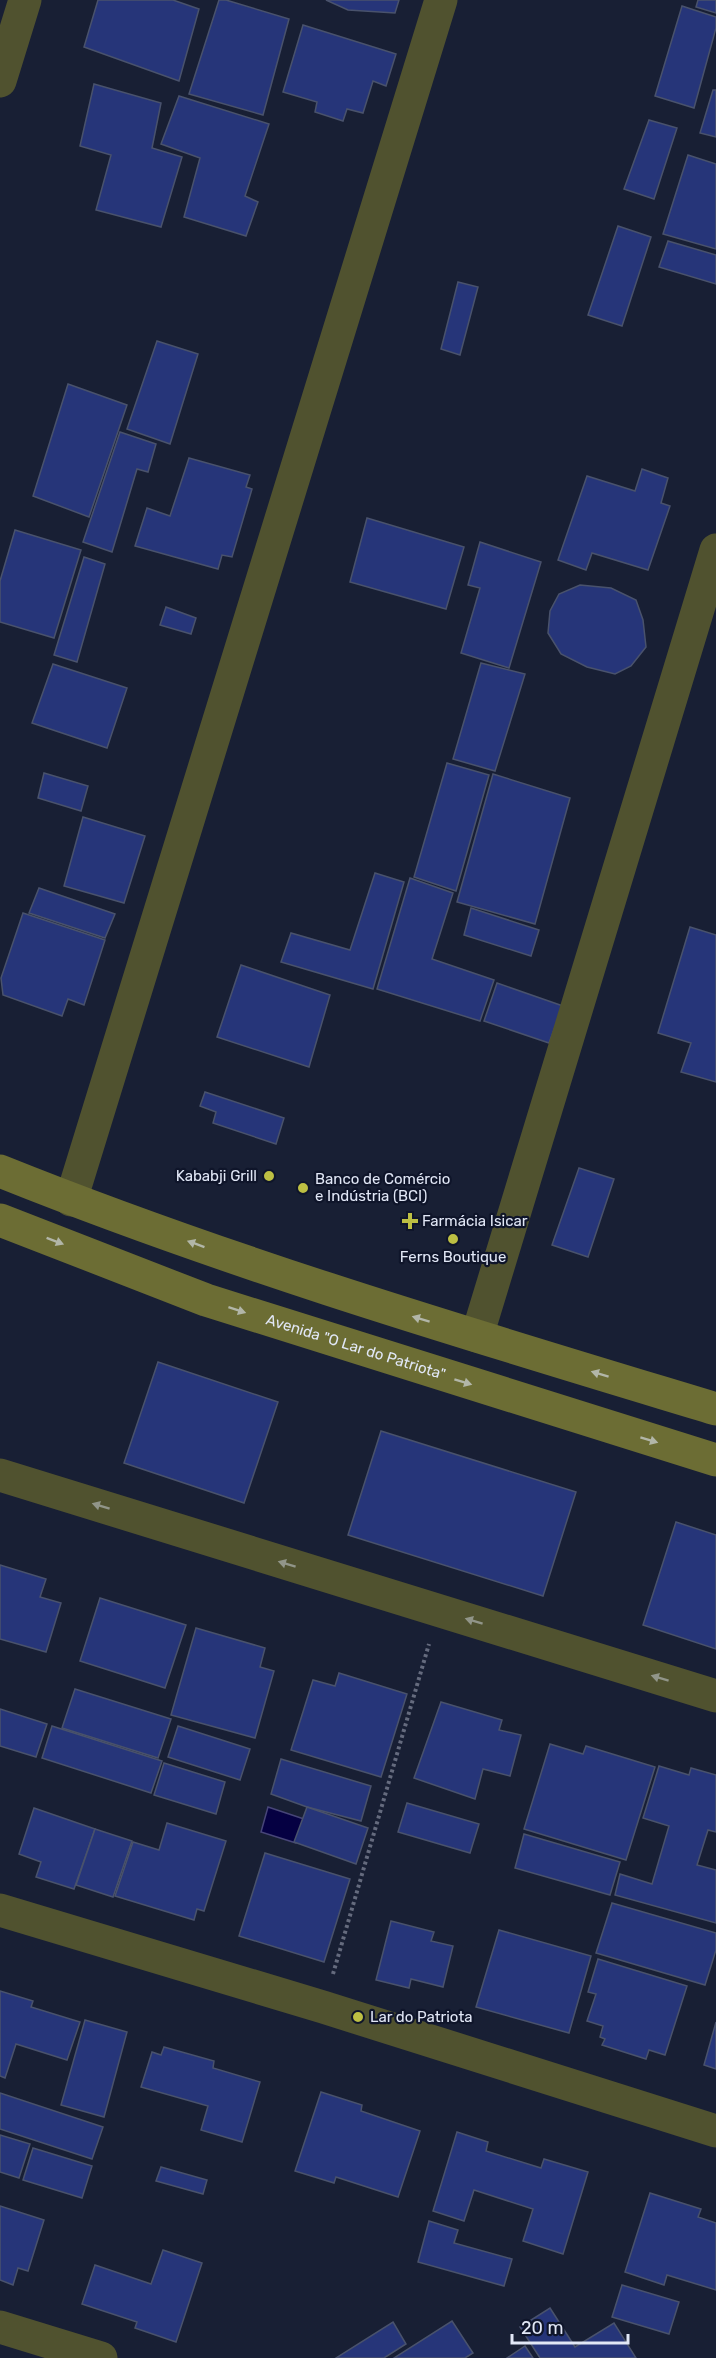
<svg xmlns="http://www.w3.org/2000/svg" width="716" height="2358" viewBox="0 0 716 2358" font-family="Rubik,sans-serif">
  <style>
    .water { fill: #050042; stroke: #474578; stroke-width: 1.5 }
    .building { fill: #263579; stroke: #49526c; stroke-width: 1.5 }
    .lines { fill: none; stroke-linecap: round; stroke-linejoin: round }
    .path { stroke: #656b7e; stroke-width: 4; stroke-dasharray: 3 3; stroke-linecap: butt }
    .minor { stroke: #50522f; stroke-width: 33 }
    .secondary { stroke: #6c6d34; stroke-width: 33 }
    .oneway { fill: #b2b6a8 }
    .oneway2 { fill: #919589 }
    .poi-dot { fill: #bdbf43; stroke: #0f152a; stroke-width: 2 }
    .labels { text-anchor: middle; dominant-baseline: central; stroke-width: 4.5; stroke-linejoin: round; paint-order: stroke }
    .poi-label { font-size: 15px; fill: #e1e7f6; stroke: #0f152a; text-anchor: start }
    .street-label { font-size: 15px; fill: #e1e7f6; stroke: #0f152a }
  </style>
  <rect width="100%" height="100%" fill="#181f34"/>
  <path class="water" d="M 268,1807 L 304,1819 L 296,1843 L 261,1832 Z"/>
  <g class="building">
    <path d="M 98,0 L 173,0 L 199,9 L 179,81 L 84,47 Z"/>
    <path d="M 219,0 L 226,0 L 289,19 L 263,115 L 189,94 Z"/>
    <path d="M 326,0 L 399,0 L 395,13 L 348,10 Z"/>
    <path d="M 698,0 L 716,0 L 716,13 L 696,7 Z"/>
    <path d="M 682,6 L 716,17 L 716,28 L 694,108 L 655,96 Z"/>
    <path d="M 303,25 L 396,54 L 386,86 L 373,81 L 363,113 L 347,109 L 343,121 L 315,112 L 317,102 L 283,92 Z"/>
    <path d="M 94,84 L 161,103 L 152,148 L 182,157 L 161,227 L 96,210 L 111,155 L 80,146 Z"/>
    <path d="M 713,90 L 716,90 L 716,137 L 700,133 Z"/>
    <path d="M 179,96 L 269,124 L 245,196 L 258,202 L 246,236 L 184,217 L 200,158 L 161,144 Z"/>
    <path d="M 649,120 L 677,128 L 654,199 L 624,189 Z"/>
    <path d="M 688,155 L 716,164 L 716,249 L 663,234 Z"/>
    <path d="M 618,226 L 651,237 L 622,326 L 588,315 Z"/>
    <path d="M 668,241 L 716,255 L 716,284 L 659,267 Z"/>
    <path d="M 458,282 L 478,287 L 460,355 L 441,349 Z"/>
    <path d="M 157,341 L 198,354 L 170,444 L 127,429 Z"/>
    <path d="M 68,384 L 127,405 L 89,517 L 33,496 Z"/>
    <path d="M 120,432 L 156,444 L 148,472 L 137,469 L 112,552 L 83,542 Z"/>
    <path d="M 189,458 L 250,475 L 246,487 L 252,489 L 232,557 L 222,555 L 218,569 L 135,546 L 147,508 L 170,516 Z"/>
    <path d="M 642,469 L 668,478 L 661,503 L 670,506 L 648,570 L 592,553 L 586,570 L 558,560 L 587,476 L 635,491 Z"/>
    <path d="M 367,518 L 464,547 L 446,609 L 350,582 Z"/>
    <path d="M 15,530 L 81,550 L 54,638 L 0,622 L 0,581 Z"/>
    <path d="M 480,542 L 541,562 L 509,668 L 461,653 L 480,588 L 468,585 Z"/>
    <path d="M 84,557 L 105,564 L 77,662 L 54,655 Z"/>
    <path d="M 580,585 L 611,588 L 636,600 L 643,620 L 646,647 L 631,666 L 615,674 L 587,667 L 561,654 L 548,633 L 550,611 L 559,594 Z"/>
    <path d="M 166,607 L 196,618 L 191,634 L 160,625 Z"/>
    <path d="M 481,663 L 525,674 L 495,771 L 453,759 Z"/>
    <path d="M 53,664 L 127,688 L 107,748 L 32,723 Z"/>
    <path d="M 447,763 L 489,775 L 456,891 L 414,877 Z"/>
    <path d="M 44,773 L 88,786 L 81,811 L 38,798 Z"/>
    <path d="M 493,774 L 570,798 L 535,924 L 457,902 Z"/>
    <path d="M 83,817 L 145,836 L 124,903 L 64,886 Z"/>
    <path d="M 375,873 L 404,882 L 373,989 L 281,962 L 291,933 L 350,950 Z"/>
    <path d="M 410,878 L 453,893 L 432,959 L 494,980 L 480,1021 L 377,989 Z"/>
    <path d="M 39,888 L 115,914 L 105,938 L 29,913 Z"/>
    <path d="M 471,908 L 539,930 L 531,956 L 464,935 Z"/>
    <path d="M 23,913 L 105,940 L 84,1005 L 68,999 L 62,1016 L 3,995 L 1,978 Z"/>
    <path d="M 690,927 L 716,935 L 716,1082 L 681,1072 L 691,1043 L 658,1033 Z"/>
    <path d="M 241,965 L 330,995 L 309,1067 L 217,1037 Z"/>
    <path d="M 497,983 L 563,1006 L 549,1043 L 484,1021 Z"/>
    <path d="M 205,1092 L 284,1118 L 276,1144 L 213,1123 L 216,1112 L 200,1106 Z"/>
    <path d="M 579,1168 L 614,1179 L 588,1257 L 552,1245 Z"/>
    <path d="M 158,1362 L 278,1402 L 244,1503 L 124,1463 Z"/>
    <path d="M 381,1431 L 576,1492 L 543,1596 L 348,1535 Z"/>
    <path d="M 676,1522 L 716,1535 L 716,1649 L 643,1625 Z"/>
    <path d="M 0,1565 L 46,1579 L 40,1597 L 61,1603 L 46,1652 L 0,1639 Z"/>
    <path d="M 100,1598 L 186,1625 L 165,1688 L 80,1661 Z"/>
    <path d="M 196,1628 L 265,1648 L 260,1667 L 274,1671 L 255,1738 L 171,1715 Z"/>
    <path d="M 339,1673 L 407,1694 L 381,1777 L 291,1750 L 313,1680 L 335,1686 Z"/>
    <path d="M 75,1689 L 171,1719 L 158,1758 L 62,1728 Z"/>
    <path d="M 441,1702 L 502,1720 L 499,1730 L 521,1735 L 510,1776 L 483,1769 L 475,1799 L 414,1778 Z"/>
    <path d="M 0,1709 L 47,1724 L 36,1757 L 0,1746 Z"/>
    <path d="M 52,1726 L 162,1761 L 151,1793 L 42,1758 Z"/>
    <path d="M 178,1726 L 250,1749 L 240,1780 L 168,1757 Z"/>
    <path d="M 550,1744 L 583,1754 L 586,1746 L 655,1767 L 626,1860 L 524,1829 Z"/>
    <path d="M 281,1759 L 371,1786 L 361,1821 L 307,1807 L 271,1794 Z"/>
    <path d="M 164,1763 L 225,1782 L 216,1814 L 154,1795 Z"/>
    <path d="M 659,1766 L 689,1775 L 691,1768 L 716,1775 L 716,1832 L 708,1830 L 697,1865 L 716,1870 L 716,1923 L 615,1895 L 620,1874 L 652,1884 L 669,1826 L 643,1818 Z"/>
    <path d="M 407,1803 L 479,1824 L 470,1853 L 398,1832 Z"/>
    <path d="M 307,1807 L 368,1828 L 356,1864 L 294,1842 Z"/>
    <path d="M 34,1808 L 95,1829 L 74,1889 L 36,1877 L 41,1862 L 19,1854 Z"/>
    <path d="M 167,1823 L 226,1841 L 204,1911 L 197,1909 L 194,1920 L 115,1896 L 133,1842 L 159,1850 Z"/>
    <path d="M 95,1829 L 132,1841 L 113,1897 L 76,1885 Z"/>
    <path d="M 524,1834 L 620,1862 L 610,1895 L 515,1868 Z"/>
    <path d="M 265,1853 L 350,1879 L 324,1962 L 239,1936 Z"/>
    <path d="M 612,1903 L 716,1933 L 716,1950 L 705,1985 L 596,1953 Z"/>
    <path d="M 391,1921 L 434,1932 L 431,1941 L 453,1946 L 443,1987 L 411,1979 L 409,1988 L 376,1980 Z"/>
    <path d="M 499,1930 L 591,1956 L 569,2033 L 476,2007 Z"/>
    <path d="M 598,1959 L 687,1986 L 665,2055 L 649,2050 L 646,2059 L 602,2045 L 605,2039 L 600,2037 L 603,2026 L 587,2021 L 596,1994 L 588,1992 Z"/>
    <path d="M 0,1991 L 33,2001 L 31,2007 L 80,2022 L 67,2060 L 16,2044 L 5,2078 L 0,2076 Z"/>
    <path d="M 85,2020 L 127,2032 L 104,2117 L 61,2105 Z"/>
    <path d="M 716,2022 L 716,2069 L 704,2065 Z"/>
    <path d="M 164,2047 L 214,2061 L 213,2068 L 260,2082 L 242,2142 L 201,2130 L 208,2106 L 141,2087 L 152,2052 L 161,2055 Z"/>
    <path d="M 321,2092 L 362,2105 L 361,2111 L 420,2131 L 398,2197 L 336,2177 L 334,2183 L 295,2171 Z"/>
    <path d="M 0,2093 L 103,2127 L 92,2159 L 0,2129 Z"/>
    <path d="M 457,2132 L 488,2142 L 486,2151 L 541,2168 L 544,2159 L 588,2172 L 563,2254 L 523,2241 L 533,2209 L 474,2190 L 464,2221 L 433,2211 Z"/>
    <path d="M 0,2135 L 30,2144 L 19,2178 L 0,2172 Z"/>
    <path d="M 33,2148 L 92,2166 L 82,2198 L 23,2180 Z"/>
    <path d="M 161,2167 L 207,2180 L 203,2194 L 156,2181 Z"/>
    <path d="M 650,2193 L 701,2209 L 698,2217 L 716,2223 L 716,2290 L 667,2275 L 664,2285 L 625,2272 Z"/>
    <path d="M 0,2206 L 44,2220 L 28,2271 L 18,2268 L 13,2285 L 0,2280 Z"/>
    <path d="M 429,2221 L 458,2230 L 454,2243 L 512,2259 L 504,2286 L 418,2262 Z"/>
    <path d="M 163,2250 L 202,2263 L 176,2342 L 135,2328 L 137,2322 L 82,2304 L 95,2265 L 151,2284 Z"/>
    <path d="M 622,2285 L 679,2302 L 669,2334 L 612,2317 Z"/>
    <path d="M 550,2308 L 575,2347 L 614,2323 L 636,2358 L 540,2358 L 520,2327 Z"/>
    <path d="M 452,2321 L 473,2353 L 465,2358 L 394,2358 Z"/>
    <path d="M 393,2322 L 406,2344 L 384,2358 L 336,2358 Z"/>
    <path d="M 525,2346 L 533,2358 L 507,2358 Z"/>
  </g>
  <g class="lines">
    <path class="path" d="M 333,1974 L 429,1644"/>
    <g class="minor">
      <path d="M 0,81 L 25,0"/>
      <path d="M 71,1200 L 441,0"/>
      <path d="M 477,1336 L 716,550"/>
      <path d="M 0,1475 L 716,1696"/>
      <path d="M 0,1910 L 323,2007 L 716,2131"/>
      <path d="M 0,2327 L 101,2358"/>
    </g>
    <g class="secondary">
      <path d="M 0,1171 C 234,1265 475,1336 716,1409"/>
      <path id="s1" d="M 0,1220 L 206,1300 L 716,1460"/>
    </g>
  </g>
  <defs><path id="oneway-solid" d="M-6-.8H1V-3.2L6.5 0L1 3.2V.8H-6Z" transform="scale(1.5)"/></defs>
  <g class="oneway">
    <use href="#oneway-solid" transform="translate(55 1241) rotate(21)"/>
    <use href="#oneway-solid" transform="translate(196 1244) rotate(-160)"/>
    <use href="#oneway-solid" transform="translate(237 1310) rotate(18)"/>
    <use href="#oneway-solid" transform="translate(421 1319) rotate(-163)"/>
    <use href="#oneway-solid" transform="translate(600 1374) rotate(-163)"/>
    <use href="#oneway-solid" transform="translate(463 1382) rotate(17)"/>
    <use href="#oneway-solid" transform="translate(649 1440) rotate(17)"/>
  </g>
  <g class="oneway2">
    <use href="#oneway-solid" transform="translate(101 1506) rotate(-163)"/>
    <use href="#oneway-solid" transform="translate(287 1564) rotate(-163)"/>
    <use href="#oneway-solid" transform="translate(474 1621) rotate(-163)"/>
    <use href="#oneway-solid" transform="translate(660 1678) rotate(-163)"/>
  </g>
  <g class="poi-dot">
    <circle cx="269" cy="1176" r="6"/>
    <circle cx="303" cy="1188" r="6"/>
    <path d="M407 1212h6v6h6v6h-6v6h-6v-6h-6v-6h6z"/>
    <circle cx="453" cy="1239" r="6"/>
    <circle cx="358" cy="2017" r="6"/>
  </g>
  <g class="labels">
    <g class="poi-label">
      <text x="257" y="1176" text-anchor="end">Kababji Grill</text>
      <text x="315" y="1179">Banco de Comércio<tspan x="315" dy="17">e Indústria (BCI)</tspan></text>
      <text x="422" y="1221">Farmácia Isicar</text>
      <text x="453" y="1257" text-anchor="middle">Ferns Boutique</text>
      <text x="370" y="2017">Lar do Patriota</text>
    </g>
    <g class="street-label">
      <text stroke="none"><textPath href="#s1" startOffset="378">Avenida "O Lar do Patriota"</textPath></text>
    </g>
  </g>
  <path d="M512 2334v9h116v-9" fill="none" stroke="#e1e7f6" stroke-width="3"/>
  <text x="521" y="2334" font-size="18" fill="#e1e7f6" stroke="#0f152a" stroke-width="4.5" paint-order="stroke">20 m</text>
</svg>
